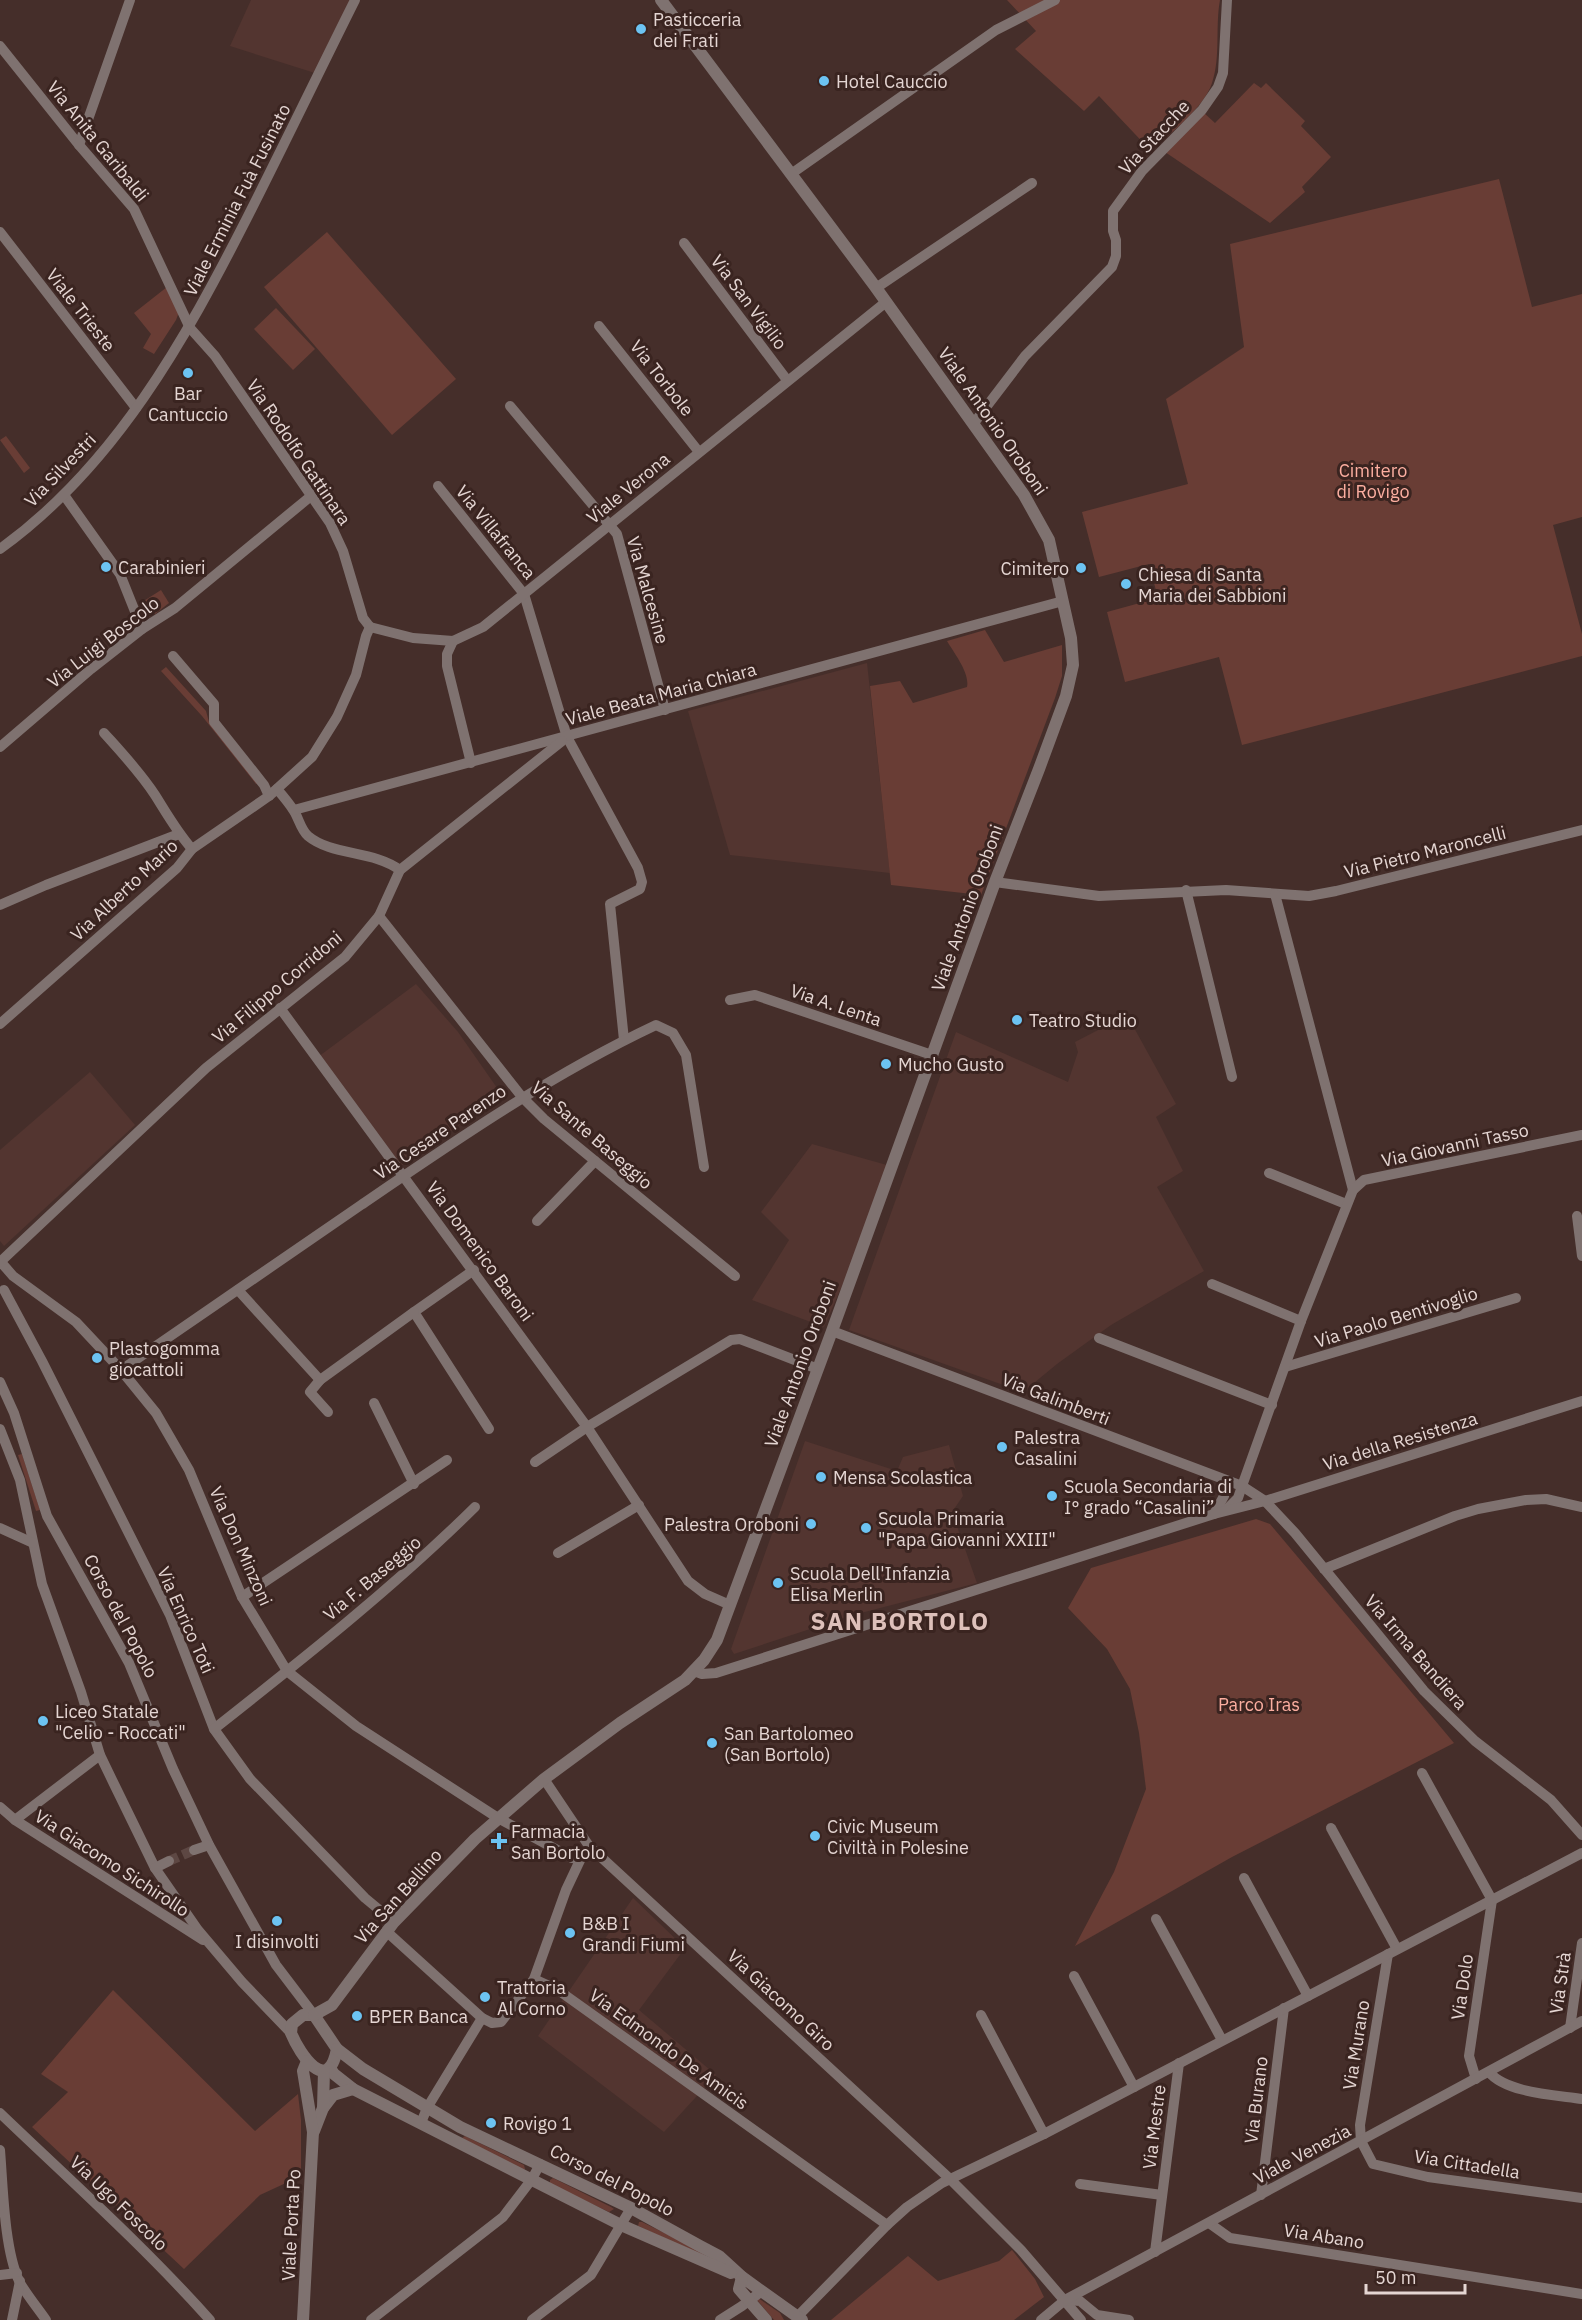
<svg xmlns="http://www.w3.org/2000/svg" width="1582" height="2320" viewBox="0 0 1582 2320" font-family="'IBM Plex Sans',sans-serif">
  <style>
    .built { fill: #533530 }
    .green { fill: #693d35 }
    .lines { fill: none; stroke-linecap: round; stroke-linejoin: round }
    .minor-tunnel { stroke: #5d4743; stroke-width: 10; stroke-dasharray: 10 5; stroke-linecap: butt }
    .minor { stroke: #7f7270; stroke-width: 10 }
    .tertiary { stroke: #7f7270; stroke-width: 12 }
    .poi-dot { fill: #6cc3f2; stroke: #3a2420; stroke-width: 2 }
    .labels { text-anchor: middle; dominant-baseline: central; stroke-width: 6; stroke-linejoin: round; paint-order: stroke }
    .poi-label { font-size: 18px; fill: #e5d6d3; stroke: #3a2420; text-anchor: start }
    .street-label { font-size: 18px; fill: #e5d6d3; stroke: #3a2420 }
    .park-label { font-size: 18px; fill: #fcaea0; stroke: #3a2420 }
    .district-label { font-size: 24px; font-weight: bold; letter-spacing: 1.5px; fill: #ddc0ba; stroke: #3a2420 }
  </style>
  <rect width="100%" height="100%" fill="#452e2a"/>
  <g class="built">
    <path d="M 251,0 L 354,0 L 318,74 L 230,46 Z"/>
    <path d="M 867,663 L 890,873 L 730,855 L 688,711 Z"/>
    <path d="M 416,984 L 458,1032 L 502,1095 L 401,1166 L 318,1057 Z"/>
    <path d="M 1127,1015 L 1176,1104 L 1156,1117 L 1183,1171 L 1157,1187 L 1204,1271 L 1111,1325 L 1057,1364 L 1023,1392 L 849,1330 L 956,1032 L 1068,1082 L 1078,1052 L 1075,1042 Z"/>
    <path d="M 90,1072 L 135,1125 L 4,1246 L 0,1241 L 0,1150 Z"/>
    <path d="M 812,1144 L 894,1167 L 824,1327 L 752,1300 L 789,1240 L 761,1212 Z"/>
    <path d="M 805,1441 L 897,1471 L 903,1457 L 949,1445 L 963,1496 L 952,1512 L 977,1583 L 853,1615 L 734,1654 L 731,1649 Z"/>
    <path d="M 633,1898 L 685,1948 L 639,2010 L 716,2075 L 664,2132 L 538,2036 Z"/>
  </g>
  <g class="green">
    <path d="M 1007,0 L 1220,0 C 1215,27 1221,57 1212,83 C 1204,108 1170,133 1151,151 L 1099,96 L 1084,111 L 1015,49 L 1036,31 Z"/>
    <path d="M 1254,83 L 1261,88 L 1266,83 L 1305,121 L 1301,126 L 1331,157 L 1302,187 L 1305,192 L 1270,223 L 1165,152 L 1203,112 L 1215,123 Z"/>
    <path d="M 1499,179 L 1532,307 L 1582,294 L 1582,517 L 1553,525 L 1582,634 L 1582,656 L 1242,745 L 1219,657 L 1125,682 L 1107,612 L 1158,598 L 1149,564 L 1099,577 L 1082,512 L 1188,484 L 1166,399 L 1244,347 L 1230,244 Z"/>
    <path d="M 327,232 L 456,379 L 392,435 L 264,287 Z"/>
    <path d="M 167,287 L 179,312 L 176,320 L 154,354 L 143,348 L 151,334 L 134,313 Z"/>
    <path d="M 276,308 L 315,349 L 293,370 L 254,329 Z"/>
    <path d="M 6,436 L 30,468 L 24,473 L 0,440 Z"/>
    <path d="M 161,590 L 169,603 L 155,614 L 148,614 L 139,604 Z"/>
    <path d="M 985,630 L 1004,662 L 1062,645 L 1062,676 L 1055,698 L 981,895 L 891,885 L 870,686 L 900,681 L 913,703 L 967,687 C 970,673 954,653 947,641 Z"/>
    <path d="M 166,667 L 206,711 L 209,722 L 258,783 L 256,784 L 202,716 L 161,671 Z"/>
    <path d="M 22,1454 L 40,1510 L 36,1511 L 18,1455 Z"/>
    <path d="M 1256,1519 L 1270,1524 L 1454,1743 L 1232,1857 L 1075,1946 L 1114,1872 L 1146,1789 L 1139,1733 L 1130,1689 L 1107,1649 L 1068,1608 L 1091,1568 Z"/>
    <path d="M 113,1990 L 255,2131 L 298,2094 L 301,2120 L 301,2176 L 260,2195 L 184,2269 L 32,2127 L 68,2092 L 41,2074 Z"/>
    <path d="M 465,2136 L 524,2165 L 525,2169 L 523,2171 L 462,2138 Z"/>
    <path d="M 553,2178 L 611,2207 L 614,2209 L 609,2212 L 550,2184 L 550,2180 Z"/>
    <path d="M 639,2222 L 642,2222 L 691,2246 L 716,2262 L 638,2226 Z"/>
    <path d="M 1012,2250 L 1035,2279 L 1044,2297 L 1014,2320 L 831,2320 L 908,2256 L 938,2281 L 999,2261 Z"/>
    <path d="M 758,2298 L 780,2313 L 784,2320 L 774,2320 L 757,2300 Z"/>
  </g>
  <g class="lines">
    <path class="minor-tunnel" d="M 169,1861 L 194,1850"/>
    <g class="minor">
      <path d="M 0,46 L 79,145 L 134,209 L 190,328 L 215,356 L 330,523 L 343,551 L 363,618 L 370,627"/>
      <path d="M 79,145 L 130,0"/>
      <path d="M 791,174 L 996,30 L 1055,0"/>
      <path d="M 0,232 L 136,408"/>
      <path d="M 684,243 L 787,380"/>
      <path d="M 876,288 L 1032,183"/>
      <path d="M 599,326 L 699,452"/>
      <path d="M 510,406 L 617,534 L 665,710"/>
      <path d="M 974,423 L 1025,356 L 1112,267 L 1116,256 L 1116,240 L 1113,231 L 1113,211 L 1142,171 L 1202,110 L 1218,87 L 1223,73 L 1227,0"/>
      <path d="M 438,486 L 524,594 L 567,737 L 638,868 L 642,882 L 640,889 L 610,904 L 624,1040"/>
      <path d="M 64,495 L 120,574 L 142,629"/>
      <path d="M 0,549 C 115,466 185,340 248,216 C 284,145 319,72 355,0"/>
      <path d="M 370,627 L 413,638 L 453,641 L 483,627 L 886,302"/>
      <path d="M 453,641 L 447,654 L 447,666 L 471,763"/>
      <path d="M 173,656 L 214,704 L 214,722 L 264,785 L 269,796"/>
      <path d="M 104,733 C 122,753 140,772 155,795 C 167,814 177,832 192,849"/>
      <path d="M 0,747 L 91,669 L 142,629 L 175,608 L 311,496"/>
      <path d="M 277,789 C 283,796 289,803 294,811 C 299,819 301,830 308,836 C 332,856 373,850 400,870"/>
      <path d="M 294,810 L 1063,601"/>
      <path d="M 995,882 L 1099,896 L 1226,890 L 1309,896 L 1336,891 L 1582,830"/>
      <path d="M 1186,890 L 1232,1077"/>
      <path d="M 1275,894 L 1353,1190"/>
      <path d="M 0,905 L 46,885 L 179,834"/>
      <path d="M 379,916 L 522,1097 L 544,1119 L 735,1276"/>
      <path d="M 730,1000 L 755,995 L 932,1055"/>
      <path d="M 280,1008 L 587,1427 L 688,1581 L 705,1594 L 730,1605"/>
      <path d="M 0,1024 L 177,868 L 192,849 L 269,796 L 312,757 L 337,717 L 356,675 L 366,636 L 370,627"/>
      <path d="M 1269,1173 L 1346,1204"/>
      <path d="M 1577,1216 L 1582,1256"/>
      <path d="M 537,1221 L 595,1161"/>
      <path d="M 0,1261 L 13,1276 L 76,1322 L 121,1370 L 156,1413 L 189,1470 L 242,1597 L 287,1671 L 356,1726 L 498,1818 L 572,1858 L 580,1859"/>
      <path d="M 0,1262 L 206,1068 L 345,957 L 379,916 L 400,870 L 562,741"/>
      <path d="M 474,1270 L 414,1312 L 489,1429"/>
      <path d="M 1212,1284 L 1301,1321"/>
      <path d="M 4,1290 L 42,1361 L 170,1615 L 214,1729 L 250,1779 L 365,1898 L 394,1922"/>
      <path d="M 238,1290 L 320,1380"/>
      <path d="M 832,1331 L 1242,1486 L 1265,1501 L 1295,1533 L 1424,1691 L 1475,1741 L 1551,1800 L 1582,1835"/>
      <path d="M 1099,1338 L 1272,1405"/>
      <path d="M 1285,1367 L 1516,1298"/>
      <path d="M 121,1370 C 201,1315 281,1260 361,1205 C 456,1140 552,1074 656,1025 L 673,1033 L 686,1055 L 704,1167"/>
      <path d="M 0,1382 L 14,1413 L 47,1516 L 129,1663 L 173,1769 L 209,1845 L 276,1965 L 314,2015"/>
      <path d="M 374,1403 L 414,1484"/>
      <path d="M 328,1412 L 310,1392 L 320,1380 L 414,1312"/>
      <path d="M 0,1429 L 20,1480 L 42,1584 L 81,1692 L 100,1755 L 114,1784 L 155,1868 L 198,1930 L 242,1982 L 291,2033"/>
      <path d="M 535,1462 L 587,1427 L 731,1340 L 740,1339 L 818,1369"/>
      <path d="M 1227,1509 L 1238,1498 L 1242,1486 L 1301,1321 L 1353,1190 L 1364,1180 L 1582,1135"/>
      <path d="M 1214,1514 L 1224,1496 L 1226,1481"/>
      <path d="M 0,1528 L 33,1543"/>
      <path d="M 558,1553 L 639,1505"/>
      <path d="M 1324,1569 L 1455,1516 L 1478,1509 L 1526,1500 L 1546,1499 L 1582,1507"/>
      <path d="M 242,1597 L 447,1460"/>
      <path d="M 694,1671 L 702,1674 L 716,1673 L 1214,1514 L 1265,1501 L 1582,1401"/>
      <path d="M 214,1729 C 304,1658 394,1587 475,1507"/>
      <path d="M 1422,1773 L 1492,1900 L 1469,2056 L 1476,2079"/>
      <path d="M 544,1779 L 589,1846 L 950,2179 L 1021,2250 L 1081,2320"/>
      <path d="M 0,1807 L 15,1820 L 203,1940"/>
      <path d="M 15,1820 L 100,1755"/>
      <path d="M 1331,1828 L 1397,1949"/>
      <path d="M 194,1850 L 209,1845"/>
      <path d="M 155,1868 L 169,1861"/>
      <path d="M 1244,1878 L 1308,1996"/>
      <path d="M 1156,1919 L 1222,2040"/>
      <path d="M 386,1931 L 482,2018 L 492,2023 L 501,2022 L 534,1979 L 566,1890 L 583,1854"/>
      <path d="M 1388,1954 L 1360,2125 L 1361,2141 L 1373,2164 L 1428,2177 L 1582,2198"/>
      <path d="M 1074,1976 L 1134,2087"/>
      <path d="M 534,1979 L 558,1990 L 887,2225"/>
      <path d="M 981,2015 L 1044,2134"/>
      <path d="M 1570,2028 L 1582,1943"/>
      <path d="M 1489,2072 C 1506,2093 1556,2095 1582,2099"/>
      <path d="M 0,2113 C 71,2181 144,2246 210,2320"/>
      <path d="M 421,2123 L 427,2108 L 482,2018"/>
      <path d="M 0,2150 C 3,2186 4,2248 19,2281 C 26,2294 37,2307 46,2320"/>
      <path d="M 1080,2184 L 1162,2195"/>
      <path d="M 1261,2195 L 1284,2008"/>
      <path d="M 1209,2223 L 1230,2238 L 1582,2294"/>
      <path d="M 1155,2252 L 1179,2063"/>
      <path d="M 0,2275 L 17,2273"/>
      <path d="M 1066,2300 L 1080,2301 L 1097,2315 L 1129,2320"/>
      <path d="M 797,2317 L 887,2225 L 907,2207 L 942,2183 L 1044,2134 L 1582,1853"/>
      <path d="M 12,2320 L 20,2281"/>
      <path d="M 371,2320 L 503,2217 L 532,2179 L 540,2164"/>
      <path d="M 532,2320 L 591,2275 L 631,2208"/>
      <path d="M 720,2320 L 742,2306 L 762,2291"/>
      <path d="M 1041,2320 L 1065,2300 L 1582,2021"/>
    </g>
    <g class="tertiary">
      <path d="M 303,2015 L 314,2015 L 337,2049 C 328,2096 300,2055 291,2033 L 292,2024 Z"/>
      <path d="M 314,2015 L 332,2005 L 394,1922 L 475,1839 L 544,1779 L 620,1723 L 685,1680 L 704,1660 L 717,1640 L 832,1331 L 995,882 L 1039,769 L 1066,696 L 1073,665 L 1071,638 L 1049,540 L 1024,495 L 874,285 L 661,0"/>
      <path d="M 337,2049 L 363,2069 L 460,2127 L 631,2208 L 700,2246 L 719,2256 L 742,2277 L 802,2320"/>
      <path d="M 330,2068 L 334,2074 L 353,2089 L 621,2225 L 731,2273"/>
      <path d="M 323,2108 L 333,2095 L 353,2089"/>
      <path d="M 314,2131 L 323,2108 L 324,2071"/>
      <path d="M 742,2277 L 739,2289 L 766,2320"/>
      <path d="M 303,2320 L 313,2132 L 303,2071 L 307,2061"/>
    </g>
  </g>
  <g class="poi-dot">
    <circle cx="641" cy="29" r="6"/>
    <circle cx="824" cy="81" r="6"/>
    <circle cx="188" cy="373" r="6"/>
    <circle cx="106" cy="567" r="6"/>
    <circle cx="1081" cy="568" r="6"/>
    <circle cx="1126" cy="584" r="6"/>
    <circle cx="1017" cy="1020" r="6"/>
    <circle cx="886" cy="1064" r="6"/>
    <circle cx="97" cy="1358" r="6"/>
    <circle cx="1002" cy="1447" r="6"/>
    <circle cx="821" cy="1477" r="6"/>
    <circle cx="1052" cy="1496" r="6"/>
    <circle cx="811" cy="1524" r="6"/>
    <circle cx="866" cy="1528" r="6"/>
    <circle cx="778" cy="1583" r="6"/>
    <circle cx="43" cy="1721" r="6"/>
    <circle cx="712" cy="1743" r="6"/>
    <circle cx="815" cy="1836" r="6"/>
    <path d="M496 1832h6v6h6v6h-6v6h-6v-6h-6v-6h6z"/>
    <circle cx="277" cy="1921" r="6"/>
    <circle cx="570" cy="1933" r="6"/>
    <circle cx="485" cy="1997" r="6"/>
    <circle cx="357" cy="2016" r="6"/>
    <circle cx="491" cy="2123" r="6"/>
  </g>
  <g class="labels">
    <g class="poi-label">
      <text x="653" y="19">Pasticceria<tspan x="653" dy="21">dei Frati</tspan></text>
      <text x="836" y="81">Hotel Cauccio</text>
      <text x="188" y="393" text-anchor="middle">Bar<tspan x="188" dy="21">Cantuccio</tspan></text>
      <text x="118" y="567">Carabinieri</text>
      <text x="1069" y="568" text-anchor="end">Cimitero</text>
      <text x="1138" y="574">Chiesa di Santa<tspan x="1138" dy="21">Maria dei Sabbioni</tspan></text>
      <text x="1029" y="1020">Teatro Studio</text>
      <text x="898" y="1064">Mucho Gusto</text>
      <text x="109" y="1348">Plastogomma<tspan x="109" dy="21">giocattoli</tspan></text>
      <text x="1014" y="1437">Palestra<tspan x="1014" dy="21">Casalini</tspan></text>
      <text x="833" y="1477">Mensa Scolastica</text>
      <text x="1064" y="1486">Scuola Secondaria di<tspan x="1064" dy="21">I° grado “Casalini”</tspan></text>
      <text x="878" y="1518">Scuola Primaria<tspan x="878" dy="21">"Papa Giovanni XXIII"</tspan></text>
      <text x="799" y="1524" text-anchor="end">Palestra Oroboni</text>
      <text x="790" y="1573">Scuola Dell'Infanzia<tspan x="790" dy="21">Elisa Merlin</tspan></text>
      <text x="55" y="1711">Liceo Statale<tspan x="55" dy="21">"Celio - Roccati"</tspan></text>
      <text x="724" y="1733">San Bartolomeo<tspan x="724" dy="21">(San Bortolo)</tspan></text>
      <text x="827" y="1826">Civic Museum<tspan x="827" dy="21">Civiltà in Polesine</tspan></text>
      <text x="511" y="1831">Farmacia<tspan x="511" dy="21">San Bortolo</tspan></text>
      <text x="582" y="1923">B&amp;B I<tspan x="582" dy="21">Grandi Fiumi</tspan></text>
      <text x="277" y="1941" text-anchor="middle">I disinvolti</text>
      <text x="497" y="1987">Trattoria<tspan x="497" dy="21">Al Corno</tspan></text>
      <text x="369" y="2016">BPER Banca</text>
      <text x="503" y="2123">Rovigo 1</text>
    </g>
    <g class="street-label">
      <text transform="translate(1154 137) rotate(-47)">Via Stacche</text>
      <text transform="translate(98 141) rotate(51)">Via Anita Garibaldi</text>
      <text transform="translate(237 200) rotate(-63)">Viale Erminia Fuà Fusinato</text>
      <text transform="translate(749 302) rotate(53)">Via San Vigilio</text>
      <text transform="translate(81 310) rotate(52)">Viale Trieste</text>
      <text transform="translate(662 378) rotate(52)">Via Torbole</text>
      <text transform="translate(993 421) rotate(55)">Viale Antonio Oroboni</text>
      <text transform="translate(299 452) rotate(56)">Via Rodolfo Gattinara</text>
      <text transform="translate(60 470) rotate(-46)">Via Silvestri</text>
      <text transform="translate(628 488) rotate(-39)">Viale Verona</text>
      <text transform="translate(496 532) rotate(51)">Via Villafranca</text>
      <text transform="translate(648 590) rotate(74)">Via Malcesine</text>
      <text transform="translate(103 642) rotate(-38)">Via Luigi Boscolo</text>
      <text transform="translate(661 694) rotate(-15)">Viale Beata Maria Chiara</text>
      <text transform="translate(1425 852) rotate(-14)">Via Pietro Maroncelli</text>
      <text transform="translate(124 890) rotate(-43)">Via Alberto Mario</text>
      <text transform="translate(967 908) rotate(-70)">Viale Antonio Oroboni</text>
      <text transform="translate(277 987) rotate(-40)">Via Filippo Corridoni</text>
      <text transform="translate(836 1005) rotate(19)">Via A. Lenta</text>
      <text transform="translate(440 1132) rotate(-34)">Via Cesare Parenzo</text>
      <text transform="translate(592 1135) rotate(41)">Via Sante Baseggio</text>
      <text transform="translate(1455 1145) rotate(-12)">Via Giovanni Tasso</text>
      <text transform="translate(480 1251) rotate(54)">Via Domenico Baroni</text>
      <text transform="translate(1396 1317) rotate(-17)">Via Paolo Bentivoglio</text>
      <text transform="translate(800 1364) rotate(-70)">Viale Antonio Oroboni</text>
      <text transform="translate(1056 1399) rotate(21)">Via Galimberti</text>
      <text transform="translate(1400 1441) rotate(-17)">Via della Resistenza</text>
      <text transform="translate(241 1546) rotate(66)">Via Don Minzoni</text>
      <text transform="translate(372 1578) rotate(-40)">Via F. Baseggio</text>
      <text transform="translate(121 1616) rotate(62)">Corso del Popolo</text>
      <text transform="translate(186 1620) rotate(66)">Via Enrico Toti</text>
      <text transform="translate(1416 1652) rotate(49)">Via Irma Bandiera</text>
      <text transform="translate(112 1863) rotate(33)">Via Giacomo Sichirollo</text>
      <text transform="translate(398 1896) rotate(-48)">Via San Bellino</text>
      <text transform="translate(1560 1983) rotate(-82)">Via Strà</text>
      <text transform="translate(1462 1987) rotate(-82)">Via Dolo</text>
      <text transform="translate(781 2000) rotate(43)">Via Giacomo Giro</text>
      <text transform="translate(1356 2045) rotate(-81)">Via Murano</text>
      <text transform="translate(669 2049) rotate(36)">Via Edmondo De Amicis</text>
      <text transform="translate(1256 2100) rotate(-83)">Via Burano</text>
      <text transform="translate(1154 2127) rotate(-83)">Via Mestre</text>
      <text transform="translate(1302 2154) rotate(-28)">Viale Venezia</text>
      <text transform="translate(1467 2164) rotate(9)">Via Cittadella</text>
      <text transform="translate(612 2180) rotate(27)">Corso del Popolo</text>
      <text transform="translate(119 2203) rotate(44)">Via Ugo Foscolo</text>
      <text transform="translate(291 2225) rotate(-87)">Viale Porta Po</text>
      <text transform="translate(1324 2236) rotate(9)">Via Abano</text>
    </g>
    <g class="park-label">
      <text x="1373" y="470">Cimitero<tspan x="1373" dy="21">di Rovigo</tspan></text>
      <text x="1259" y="1704">Parco Iras</text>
    </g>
    <g class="district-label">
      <text x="900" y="1621">SAN BORTOLO</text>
    </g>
  </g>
  <path d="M1366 2284v9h99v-9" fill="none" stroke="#e5d6d3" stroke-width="3"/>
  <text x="1375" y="2284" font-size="18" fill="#e5d6d3" stroke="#3a2420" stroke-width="4.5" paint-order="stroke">50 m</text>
</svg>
